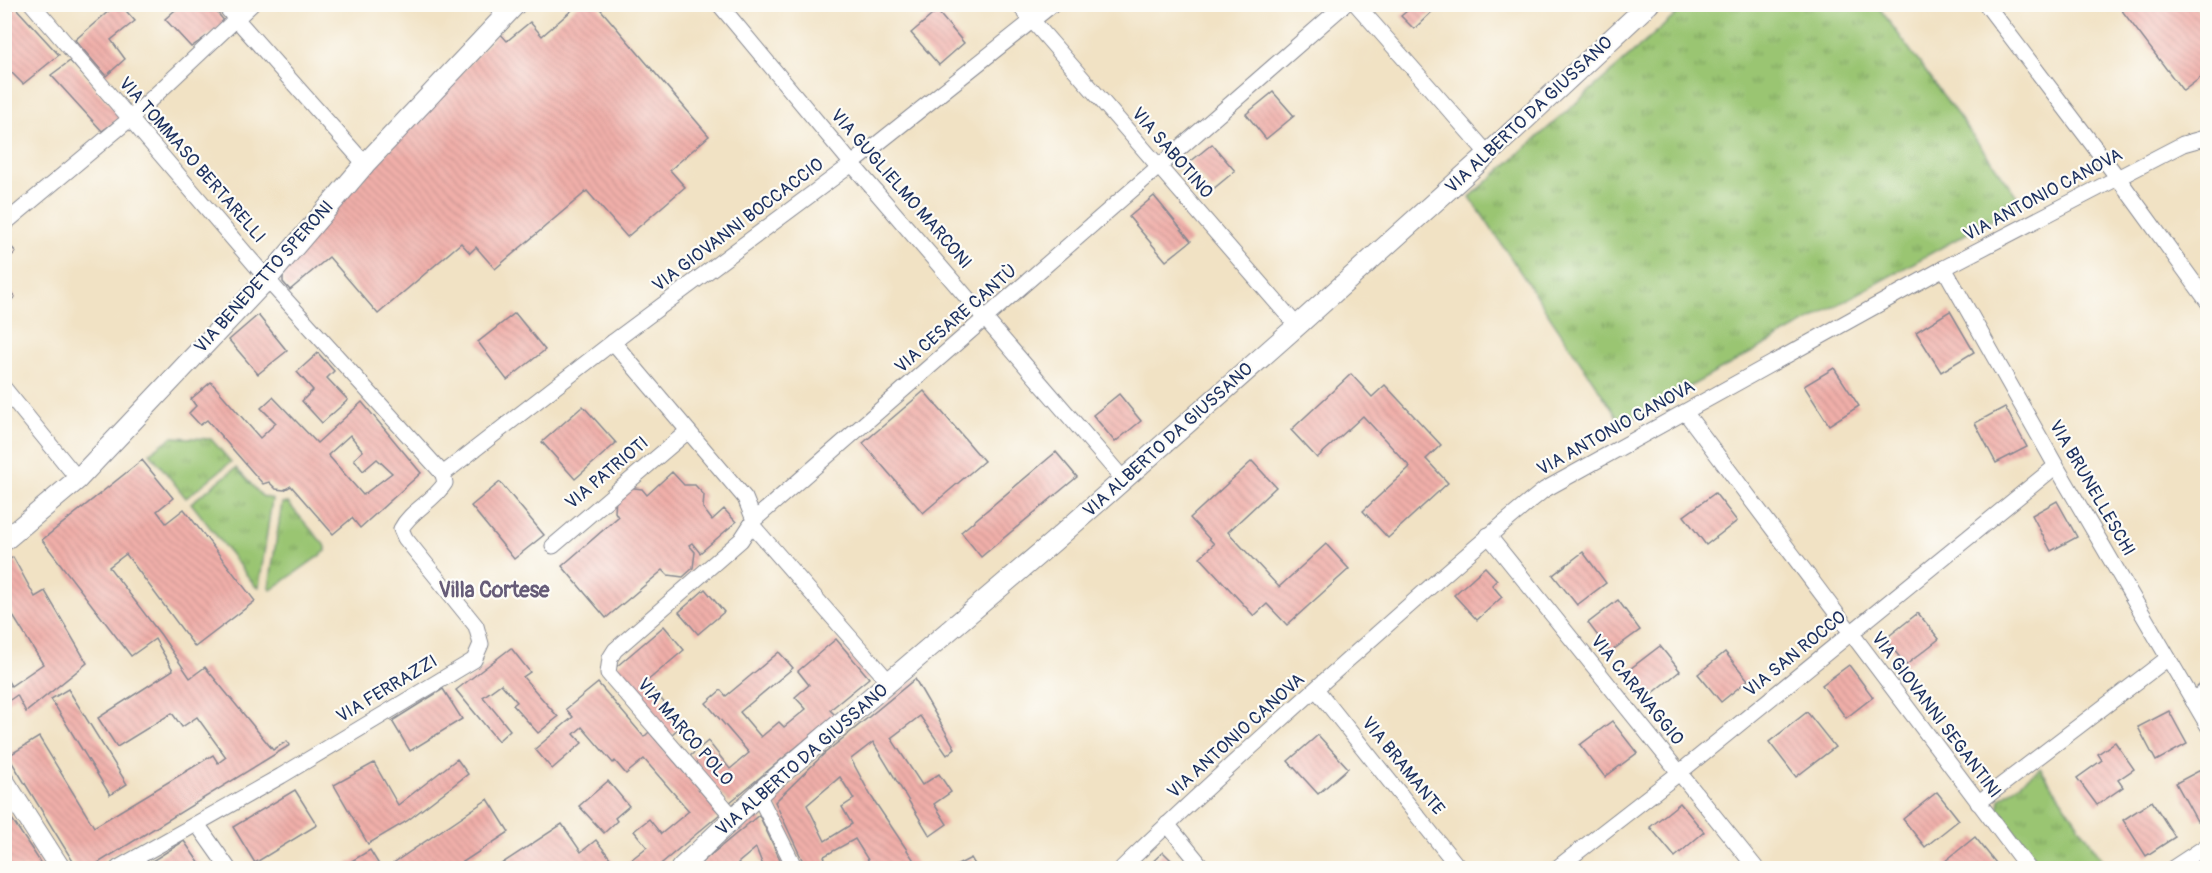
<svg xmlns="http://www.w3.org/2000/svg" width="2212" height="873" viewBox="0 0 2212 873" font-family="Pangolin,sans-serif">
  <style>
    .grass { fill: url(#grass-tufts); stroke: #5a7a68; stroke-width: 1.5 }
    .building { fill: url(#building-back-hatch); fill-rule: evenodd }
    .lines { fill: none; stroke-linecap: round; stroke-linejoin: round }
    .minor-casing { stroke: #868891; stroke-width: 17 }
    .tertiary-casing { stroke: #868891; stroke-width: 22 }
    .minor { stroke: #fff; stroke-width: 15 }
    .tertiary { stroke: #fff; stroke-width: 20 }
    .labels { text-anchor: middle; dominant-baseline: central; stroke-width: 4.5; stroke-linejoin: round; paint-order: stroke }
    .street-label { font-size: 18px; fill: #1b2f5e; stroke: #fdfcf7 }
    .quarter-label { font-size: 21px; font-weight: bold; fill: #665c78; stroke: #fdfcf7 }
  </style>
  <defs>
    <pattern id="grass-tufts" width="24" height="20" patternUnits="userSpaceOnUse" patternTransform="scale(1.5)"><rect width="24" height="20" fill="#9ac572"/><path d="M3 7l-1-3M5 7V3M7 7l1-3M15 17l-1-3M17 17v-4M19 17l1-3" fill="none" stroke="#7da061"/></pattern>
    <pattern id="building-back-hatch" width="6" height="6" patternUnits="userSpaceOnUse" patternTransform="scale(1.5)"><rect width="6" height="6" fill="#f0afa9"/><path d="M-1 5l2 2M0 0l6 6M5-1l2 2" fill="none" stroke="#cd9794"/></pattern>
  </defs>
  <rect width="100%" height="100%" fill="#fdfcf7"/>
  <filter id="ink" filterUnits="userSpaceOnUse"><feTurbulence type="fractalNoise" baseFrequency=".0167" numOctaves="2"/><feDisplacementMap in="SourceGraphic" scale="12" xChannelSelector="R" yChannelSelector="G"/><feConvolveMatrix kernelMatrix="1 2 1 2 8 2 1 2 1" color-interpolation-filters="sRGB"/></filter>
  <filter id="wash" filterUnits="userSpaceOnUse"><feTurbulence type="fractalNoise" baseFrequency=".008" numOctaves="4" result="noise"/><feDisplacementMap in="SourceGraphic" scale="24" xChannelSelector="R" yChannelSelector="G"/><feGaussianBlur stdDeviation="1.35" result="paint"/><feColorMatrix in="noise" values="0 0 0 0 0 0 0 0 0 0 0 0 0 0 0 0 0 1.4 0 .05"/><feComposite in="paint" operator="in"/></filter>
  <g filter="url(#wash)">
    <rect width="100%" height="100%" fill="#f1e2c4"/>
    <g class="grass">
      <path d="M 1877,5 L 2022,203 L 1622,424 L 1470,197 L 1687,5 Z"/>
      <path d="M 172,437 L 211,439 L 231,462 L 186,498 L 150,453 Z"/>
      <path d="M 236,468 L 262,496 L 272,499 L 259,587 L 256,587 L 191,503 Z"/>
      <path d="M 282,503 L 288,503 L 326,547 L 326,551 L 271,590 L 269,587 Z"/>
      <path d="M 2040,768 L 2108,868 L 2042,868 L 1998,811 L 2000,799 Z"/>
    </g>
    <g id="blocks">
      <g class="building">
        <path d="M 117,4 L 120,4 L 135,21 L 111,40 L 125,59 L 106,76 L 75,40 Z"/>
        <path d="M 182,4 L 210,4 L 226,23 L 191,47 L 165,19 Z"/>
        <path d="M 579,4 L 596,4 L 709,136 L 670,170 L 685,187 L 627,237 L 587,191 L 495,269 L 476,247 L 470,253 L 461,243 L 378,314 L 329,257 L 290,290 L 283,282 L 283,264 L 499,32 L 507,41 L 530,22 L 542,36 Z"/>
        <path d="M 1401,4 L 1436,4 L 1438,6 L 1414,29 L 1401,16 L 1407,11 Z"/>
        <path d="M 2117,4 L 2193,4 L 2208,24 L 2208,72 L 2183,91 Z"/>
        <path d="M 15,7 L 59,55 L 23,84 L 4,65 L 4,57 L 7,54 L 4,52 L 4,17 Z"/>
        <path d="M 937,11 L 964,43 L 939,65 L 911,33 Z"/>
        <path d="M 70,61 L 121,117 L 102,131 L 51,75 Z"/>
        <path d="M 1273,92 L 1294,116 L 1266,139 L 1246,114 Z"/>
        <path d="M 1212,144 L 1235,171 L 1212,190 L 1190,162 Z"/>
        <path d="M 1154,196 L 1191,241 L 1166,261 L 1129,217 Z"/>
        <path d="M 4,239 L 16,252 L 4,262 Z"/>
        <path d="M 4,284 L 15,297 L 4,306 Z"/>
        <path d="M 1950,311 L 1974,352 L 1941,372 L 1916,332 Z"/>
        <path d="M 515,313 L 545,350 L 507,380 L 478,342 Z"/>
        <path d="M 258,315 L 287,351 L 258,374 L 229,340 Z"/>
        <path d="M 318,353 L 334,371 L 327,378 L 348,400 L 322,423 L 302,401 L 313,390 L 297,372 Z"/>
        <path d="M 1834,368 L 1859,406 L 1829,425 L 1804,386 Z"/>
        <path d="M 1351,374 L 1372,397 L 1385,385 L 1441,445 L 1426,459 L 1448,483 L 1388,538 L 1363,511 L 1410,467 L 1363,416 L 1317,458 L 1291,430 Z"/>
        <path d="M 211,382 L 260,438 L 276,423 L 261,408 L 273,397 L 317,443 L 362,402 L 421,473 L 360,528 L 352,518 L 333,534 L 291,486 L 284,490 L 276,489 L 269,482 L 263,484 L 207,420 L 200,425 L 189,413 L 196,406 L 191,399 ZM 350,435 L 363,451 L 354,459 L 363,471 L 377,459 L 392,473 L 363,495 L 328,455 Z"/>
        <path d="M 924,391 L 984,461 L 923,513 L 863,443 Z"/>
        <path d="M 1119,394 L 1141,421 L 1115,442 L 1093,415 Z"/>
        <path d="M 583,406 L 616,443 L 575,479 L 542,442 Z"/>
        <path d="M 2005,407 L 2027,447 L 1996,463 L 1975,423 Z"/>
        <path d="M 1056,452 L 1077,477 L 981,557 L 961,532 Z"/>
        <path d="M 142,460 L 173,498 L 157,511 L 166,523 L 184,509 L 255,601 L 195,647 L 126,554 L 109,567 L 161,635 L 190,678 L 205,667 L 273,750 L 287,741 L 290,745 L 90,868 L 77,868 L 8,756 L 39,737 L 94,827 L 213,755 L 218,763 L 226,757 L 197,717 L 182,727 L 172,713 L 117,747 L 98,718 L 173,670 L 155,639 L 131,656 L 42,540 Z"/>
        <path d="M 1252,461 L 1276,487 L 1228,532 L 1279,587 L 1326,544 L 1349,569 L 1287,625 L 1267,604 L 1254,616 L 1200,557 L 1214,544 L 1190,518 Z"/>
        <path d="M 672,472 L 684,485 L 695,485 L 704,495 L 703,508 L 712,520 L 724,509 L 736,522 L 700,553 L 692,543 L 689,545 L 695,552 L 693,568 L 683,577 L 668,575 L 663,570 L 606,618 L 562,566 L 618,517 L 615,512 L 616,497 L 627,487 L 642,489 L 647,495 Z"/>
        <path d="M 500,482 L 544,535 L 514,559 L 471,506 Z"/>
        <path d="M 1715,493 L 1737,521 L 1706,545 L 1684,516 Z"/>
        <path d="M 2057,501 L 2077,537 L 2051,551 L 2032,515 Z"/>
        <path d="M 1583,552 L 1606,583 L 1577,605 L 1553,575 Z"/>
        <path d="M 13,557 L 35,597 L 45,591 L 87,663 L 26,712 L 17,695 L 4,704 L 4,675 L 11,686 L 43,664 L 13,616 L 9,604 L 5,608 L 5,563 Z"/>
        <path d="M 1485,567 L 1497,580 L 1492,585 L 1502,597 L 1477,620 L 1454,595 Z"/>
        <path d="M 705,589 L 724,612 L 698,634 L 679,612 Z"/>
        <path d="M 1618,600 L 1640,630 L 1610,652 L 1588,623 Z"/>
        <path d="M 1918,613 L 1939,639 L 1906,665 L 1885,639 Z"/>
        <path d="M 664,626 L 684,650 L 646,682 L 683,724 L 670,736 L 616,675 L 616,667 Z"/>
        <path d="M 836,639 L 869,678 L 830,710 L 835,715 L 729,803 L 690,756 L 708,741 L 730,769 L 749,753 L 706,703 L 721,690 L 726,696 L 779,652 L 793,668 L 740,712 L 761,737 L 779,722 L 784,727 L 806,709 L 795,697 L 809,685 L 798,671 Z"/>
        <path d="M 1660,646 L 1680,671 L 1647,698 L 1626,672 Z"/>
        <path d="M 511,648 L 530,672 L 523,677 L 558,717 L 538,733 L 513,705 L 517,702 L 501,684 L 483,697 L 510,730 L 498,741 L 456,690 Z"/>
        <path d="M 1725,652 L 1748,680 L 1721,702 L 1698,674 Z"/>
        <path d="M 1849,665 L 1873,697 L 1846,718 L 1822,685 Z"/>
        <path d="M 915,679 L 955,748 L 947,755 L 920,716 L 891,738 L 922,785 L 939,774 L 951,792 L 934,804 L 947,824 L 930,836 L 873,742 L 851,759 L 871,796 L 919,868 L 873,868 L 855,839 L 824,856 L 829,868 L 806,868 L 775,802 L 825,753 ZM 840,777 L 854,799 L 842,807 L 852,824 L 825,841 L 807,805 Z"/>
        <path d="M 598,683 L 644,737 L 649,732 L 720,814 L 656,868 L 631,868 L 627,863 L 647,847 L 634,831 L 649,819 L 661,834 L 689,811 L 644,759 L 626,774 L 615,761 L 613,763 L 582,727 L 574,734 L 582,743 L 552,769 L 535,749 L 573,717 L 566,709 Z"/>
        <path d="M 68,689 L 127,784 L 110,795 L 51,699 Z"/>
        <path d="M 443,689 L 462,719 L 410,751 L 392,721 Z"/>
        <path d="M 2169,711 L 2187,744 L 2156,761 L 2138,727 Z"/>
        <path d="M 1807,712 L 1835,747 L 1796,777 L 1769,742 Z"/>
        <path d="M 1612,721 L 1637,753 L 1605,777 L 1580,745 Z"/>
        <path d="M 1318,735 L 1348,768 L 1318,794 L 1288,761 Z"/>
        <path d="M 2115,742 L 2134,769 L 2118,780 L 2123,787 L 2097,805 L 2077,778 L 2102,760 L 2098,754 Z"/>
        <path d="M 457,759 L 468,774 L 407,821 L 368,844 L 334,785 L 374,763 L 398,805 Z"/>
        <path d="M 2208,766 L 2208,815 L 2197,821 L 2176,783 Z"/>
        <path d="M 608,781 L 629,806 L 615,818 L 617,821 L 604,833 L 579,806 Z"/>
        <path d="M 295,790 L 317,825 L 255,863 L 233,827 Z"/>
        <path d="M 1937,792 L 1959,820 L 1925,847 L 1903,819 Z"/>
        <path d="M 488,799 L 509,832 L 454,868 L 386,868 Z"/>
        <path d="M 2152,801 L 2175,837 L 2146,856 L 2123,820 Z"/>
        <path d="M 1680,803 L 1704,832 L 1675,857 L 1650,827 Z"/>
        <path d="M 4,807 L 37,857 L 43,868 L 4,868 Z"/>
        <path d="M 759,815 L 784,868 L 764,868 L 756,848 L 738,863 L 740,868 L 695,868 Z"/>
        <path d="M 562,824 L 581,852 L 596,840 L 618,868 L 576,868 L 572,864 L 565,868 L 495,868 Z"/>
        <path d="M 1975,837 L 2000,868 L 1949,868 L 1944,862 Z"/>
        <path d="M 184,841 L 202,867 L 200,868 L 141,868 Z"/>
        <path d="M 370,850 L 381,868 L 340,868 Z"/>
        <path d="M 1163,852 L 1179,868 L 1146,868 Z"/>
        <path d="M 971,858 L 977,868 L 952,868 Z"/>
      </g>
    </g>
  </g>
  <g filter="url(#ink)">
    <use href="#blocks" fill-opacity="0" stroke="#868891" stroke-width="1.5"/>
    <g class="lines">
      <g class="minor-casing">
        <g id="minor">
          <path d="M 32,4 L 275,288 L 443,474"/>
          <path d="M 223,4 L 365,164"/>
          <path d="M 495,4 L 505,16"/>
          <path d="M 719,4 L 852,164 L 1124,480"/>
          <path d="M 1018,4 L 1297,326"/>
          <path d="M 1356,4 L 1488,154"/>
          <path d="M 1986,4 L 2118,178 L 2208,302"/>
          <path d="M 4,224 L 131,118 L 252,4"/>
          <path d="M 1944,268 L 2056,466 L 2208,726"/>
          <path d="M 613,342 L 745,498 L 754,520"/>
          <path d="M 4,388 L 78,479"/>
          <path d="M 1685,412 L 2028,868"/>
          <path d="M 443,474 L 613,342 L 852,164 L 1053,4"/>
          <path d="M 752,525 L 890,683"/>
          <path d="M 1488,535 L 1756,868"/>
          <path d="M 553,546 L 688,431"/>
          <path d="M 1316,689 L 1459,868"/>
          <path d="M 2193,701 L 2208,688"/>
          <path d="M 758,794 L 795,868"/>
          <path d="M 1978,803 L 2168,658"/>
          <path d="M 733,817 L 608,673 L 610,658 L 615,650 L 741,540 L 754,520 L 1345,4"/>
          <path d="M 197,824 L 228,868"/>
          <path d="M 1167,824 L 1203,868"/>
          <path d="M 118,868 L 281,776 L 474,660 L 481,644 L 476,626 L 405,538 L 401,529 C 410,511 433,502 445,483 L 443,474"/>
          <path d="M 1122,868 C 1196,796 1273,727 1350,658 C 1414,601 1477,544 1544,490 L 1944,268 L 2183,144 L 2208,137"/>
          <path d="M 1557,868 L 1679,773 L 2056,466"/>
          <path d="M 2173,868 L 2208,845"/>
        </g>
      </g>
      <g class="tertiary-casing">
        <g id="tertiary">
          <path d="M 4,541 L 78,479 L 268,278 L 365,164 L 516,4"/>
          <path d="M 4,781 L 60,868"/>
          <path d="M 681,868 L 767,786 L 1053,542 L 1297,326 L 1488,154 L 1649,4"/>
        </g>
      </g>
      <use href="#minor" class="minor"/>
      <use href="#tertiary" class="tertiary"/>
    </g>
  </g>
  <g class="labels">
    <g class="street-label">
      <text transform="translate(1529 115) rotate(-43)">VIA ALBERTO DA GIUSSANO</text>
      <text transform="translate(1172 153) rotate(49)">VIA SABOTINO</text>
      <text transform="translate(192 160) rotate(49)">VIA TOMMASO BERTARELLI</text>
      <text transform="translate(901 189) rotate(49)">VIA GUGLIELMO MARCONI</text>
      <text transform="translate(2043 195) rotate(-28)">VIA ANTONIO CANOVA</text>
      <text transform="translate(738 225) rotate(-37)">VIA GIOVANNI BOCCACCIO</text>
      <text transform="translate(264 277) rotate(-48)">VIA BENEDETTO SPERONI</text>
      <text transform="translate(956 319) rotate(-41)">VIA CESARE CANTÙ</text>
      <text transform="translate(1616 428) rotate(-29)">VIA ANTONIO CANOVA</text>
      <text transform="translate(1168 440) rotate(-42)">VIA ALBERTO DA GIUSSANO</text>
      <text transform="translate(607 473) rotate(-40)">VIA PATRIOTI</text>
      <text transform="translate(2092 488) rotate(60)">VIA BRUNELLESCHI</text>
      <text transform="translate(1795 654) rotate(-39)">VIA SAN ROCCO</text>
      <text transform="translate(387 689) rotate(-31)">VIA FERRAZZI</text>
      <text transform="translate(1637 690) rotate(51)">VIA CARAVAGGIO</text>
      <text transform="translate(1936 715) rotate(53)">VIA GIOVANNI SEGANTINI</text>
      <text transform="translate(685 732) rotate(49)">VIA MARCO POLO</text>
      <text transform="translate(1236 736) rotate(-42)">VIA ANTONIO CANOVA</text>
      <text transform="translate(802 760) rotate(-41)">VIA ALBERTO DA GIUSSANO</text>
      <text transform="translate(1403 766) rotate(51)">VIA BRAMANTE</text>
    </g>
    <g class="quarter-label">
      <text x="494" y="590">Villa Cortese</text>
    </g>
  </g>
  <rect width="2212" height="873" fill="none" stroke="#fdfcf7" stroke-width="24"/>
</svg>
